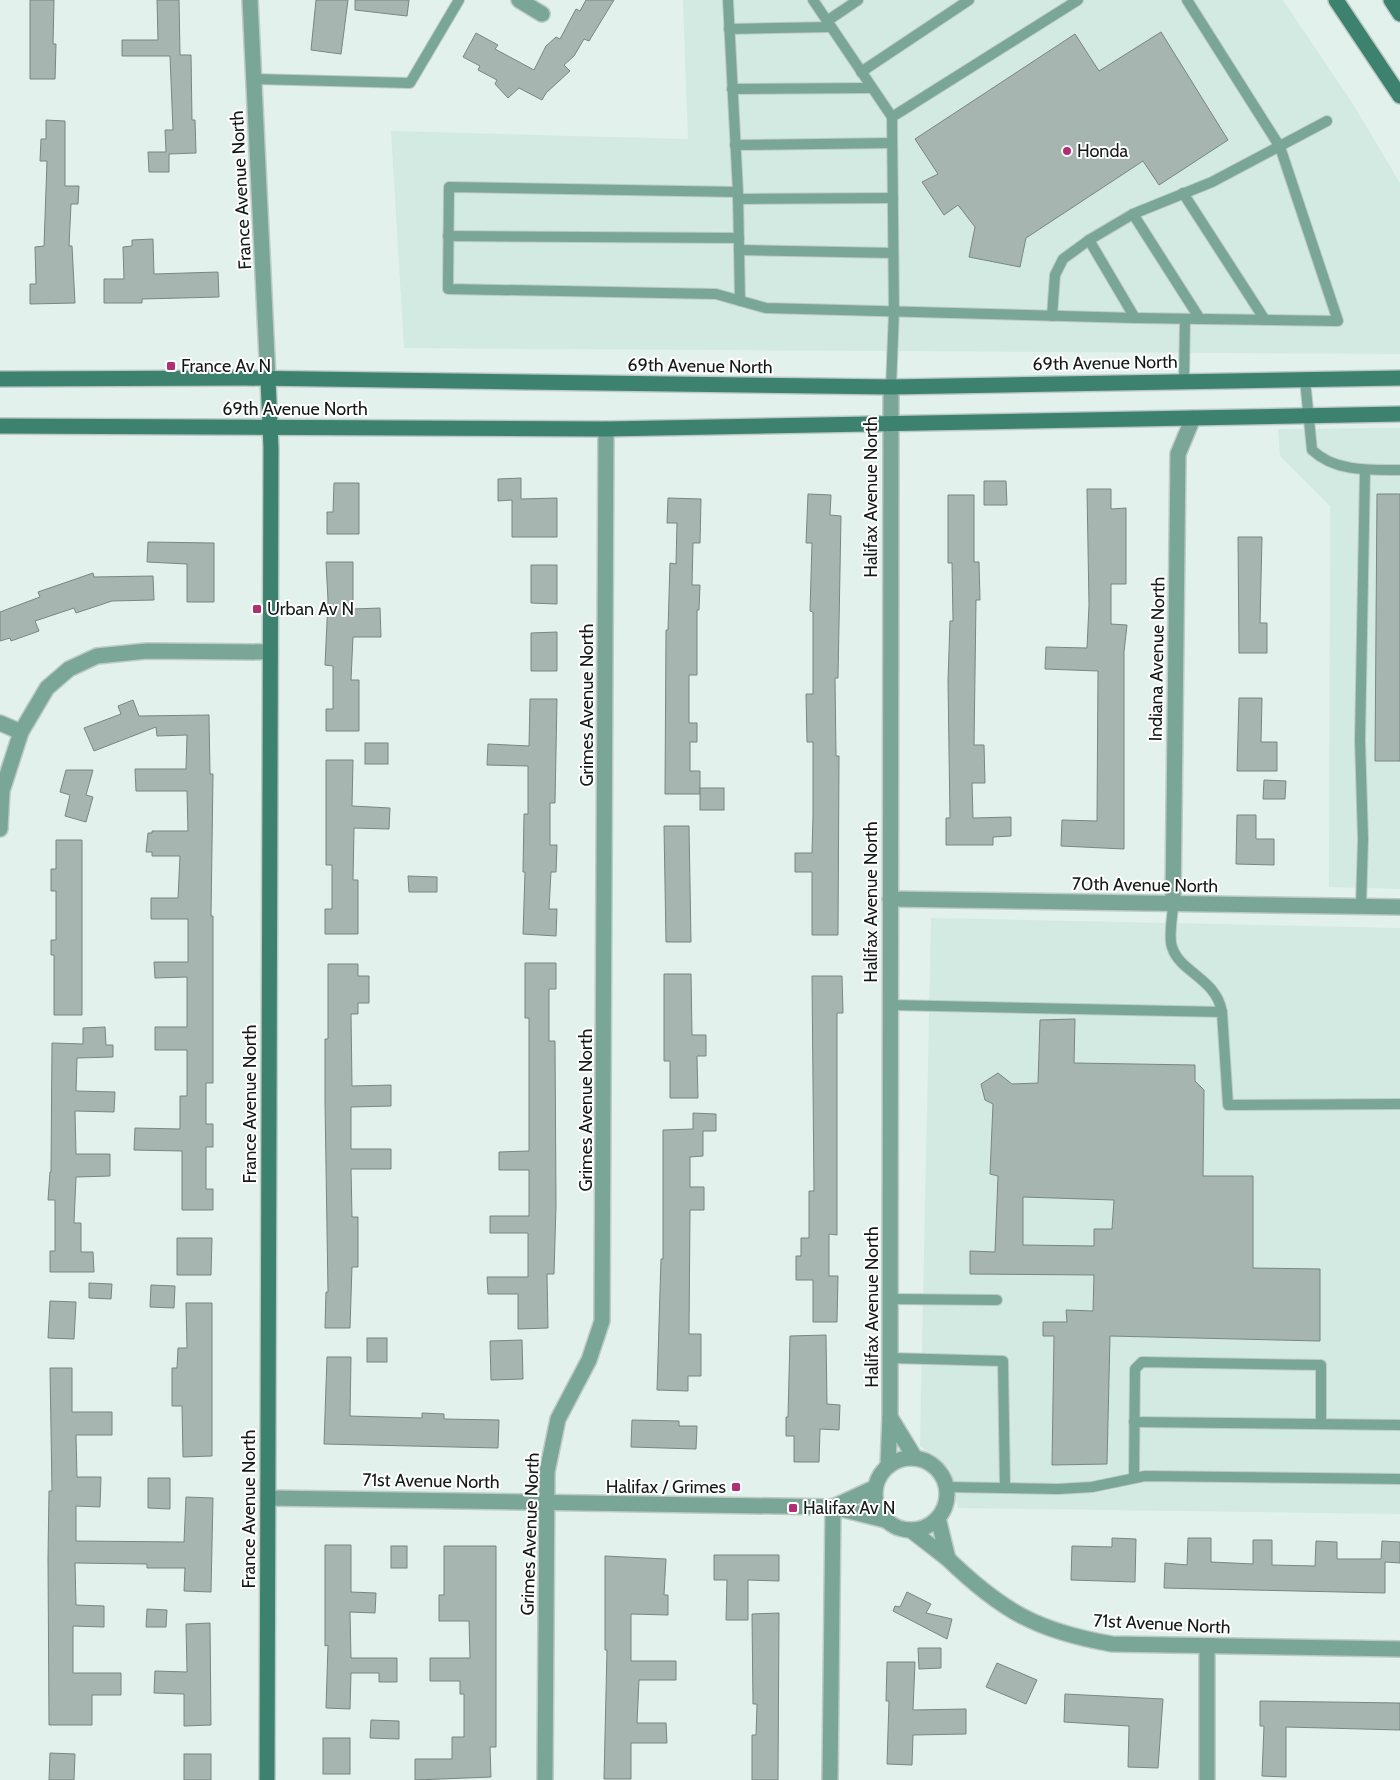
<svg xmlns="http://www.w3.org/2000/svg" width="1400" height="1780" viewBox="0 0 1400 1780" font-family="Cabin,sans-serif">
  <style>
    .built { fill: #d2eae2 }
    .building { fill: #a7b5b0; stroke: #798682; fill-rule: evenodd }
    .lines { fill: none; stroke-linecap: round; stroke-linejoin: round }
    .lane-casing { stroke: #becac6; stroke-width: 12 }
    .street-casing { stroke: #becac6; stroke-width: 18 }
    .secondary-casing { stroke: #becac6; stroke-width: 18 }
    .lane { stroke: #7aa698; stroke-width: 10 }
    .street { stroke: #7aa698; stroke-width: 15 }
    .secondary { stroke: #3c826f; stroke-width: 15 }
    .poi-dot { fill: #b22e74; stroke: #fff; stroke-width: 2 }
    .labels { text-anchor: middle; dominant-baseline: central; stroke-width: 4; stroke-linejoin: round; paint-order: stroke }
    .poi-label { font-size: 18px; fill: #141a18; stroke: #fff; text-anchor: start }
    .street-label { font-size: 18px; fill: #141a18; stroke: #fff }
  </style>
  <rect width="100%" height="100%" fill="#e3f1ec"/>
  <g class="built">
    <path d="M 683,0 L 1283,0 L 1353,104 L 1400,183 L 1400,354 L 404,348 L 391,131 L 688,139 Z"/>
    <path d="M 1400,428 L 1400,889 L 1329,887 L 1330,506 L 1280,456 L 1278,429 Z"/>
    <path d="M 931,918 L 1400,928 L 1400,1514 L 958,1508 L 950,1469 L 920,1446 Z"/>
  </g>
  <g class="building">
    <path d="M 30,0 L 54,0 L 53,44 L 56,44 L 55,79 L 30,79 Z"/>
    <path d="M 157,0 L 179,0 L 180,55 L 191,55 L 192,120 L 195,120 L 196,153 L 169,154 L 169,172 L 149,172 L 148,152 L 166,152 L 165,130 L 173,130 L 170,56 L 122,56 L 122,40 L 158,40 Z"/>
    <path d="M 316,0 L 348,0 L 341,54 L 311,50 Z"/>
    <path d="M 355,0 L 409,0 L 407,16 L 355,10 Z"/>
    <path d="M 586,0 L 614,0 L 589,41 L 584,39 L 574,56 L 564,65 L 570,71 L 546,93 L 542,100 L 519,88 L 508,98 L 495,84 L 497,80 L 478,70 L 480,66 L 463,57 L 476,33 L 498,45 L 495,49 L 534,70 L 546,46 L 556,37 L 560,39 L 576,9 L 580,11 Z"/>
    <path d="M 1161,32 L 1228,140 L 1159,185 L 1143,161 L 1026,238 L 1020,267 L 969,257 L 975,227 L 958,205 L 944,215 L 922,182 L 938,174 L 915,139 L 1075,34 L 1099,71 Z"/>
    <path d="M 46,120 L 65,121 L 65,186 L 79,186 L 78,204 L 71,204 L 69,246 L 72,246 L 75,303 L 30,304 L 30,284 L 36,284 L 35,247 L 44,246 L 47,161 L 40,161 L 41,139 L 46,139 Z"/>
    <path d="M 153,239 L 154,274 L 218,272 L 219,297 L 142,299 L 142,303 L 104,303 L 104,279 L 124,279 L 123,247 L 132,246 L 132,240 Z"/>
    <path d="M 521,478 L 521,499 L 557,498 L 557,537 L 512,537 L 512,500 L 498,501 L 498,479 Z"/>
    <path d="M 984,481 L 1006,481 L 1007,505 L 984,505 Z"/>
    <path d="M 334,483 L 359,483 L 359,534 L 327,534 L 327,512 L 333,512 Z"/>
    <path d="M 1087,489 L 1111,489 L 1111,509 L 1126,508 L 1126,584 L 1111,584 L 1111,624 L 1127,625 L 1124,652 L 1124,849 L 1061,846 L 1062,820 L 1097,821 L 1098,671 L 1045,669 L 1046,647 L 1087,648 L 1089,605 Z"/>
    <path d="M 808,494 L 831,495 L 830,515 L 841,516 L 838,678 L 835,678 L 836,756 L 839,756 L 838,935 L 812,935 L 812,872 L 795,872 L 795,853 L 812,853 L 813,816 L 813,742 L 807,742 L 806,694 L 813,694 L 813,612 L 810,611 L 812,543 L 806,543 Z"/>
    <path d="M 1377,494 L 1400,494 L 1400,761 L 1375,761 Z"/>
    <path d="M 948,495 L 974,495 L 974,562 L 979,562 L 980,600 L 976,600 L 974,745 L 984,745 L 985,783 L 972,783 L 973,818 L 1011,817 L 1011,836 L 993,837 L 993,845 L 946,845 L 946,818 L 950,818 L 948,681 L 950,621 L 953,621 L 952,563 L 948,563 Z"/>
    <path d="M 668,498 L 701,499 L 700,543 L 693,543 L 692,585 L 700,585 L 699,610 L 697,610 L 697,675 L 689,675 L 689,723 L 697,723 L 697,742 L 690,742 L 690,771 L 700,771 L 700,794 L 665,794 L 666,630 L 668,630 L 670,563 L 676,564 L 677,523 L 667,523 Z"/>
    <path d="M 1238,537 L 1262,537 L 1260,623 L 1267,623 L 1267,653 L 1239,653 Z"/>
    <path d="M 148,542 L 214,543 L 214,602 L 187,602 L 187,564 L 147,562 Z"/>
    <path d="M 326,562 L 353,562 L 353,609 L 380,608 L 381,637 L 353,637 L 351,680 L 359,680 L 359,731 L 326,731 L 326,709 L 333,709 L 333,666 L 325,665 L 328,600 Z"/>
    <path d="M 531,565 L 557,565 L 557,604 L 531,603 Z"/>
    <path d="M 93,573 L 94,577 L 153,576 L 154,600 L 112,601 L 76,613 L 74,608 L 35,621 L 39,631 L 11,641 L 10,638 L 0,641 L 0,612 L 40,597 L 38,592 Z"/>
    <path d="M 557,632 L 557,671 L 531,671 L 531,633 Z"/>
    <path d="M 1239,698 L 1262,698 L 1261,742 L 1277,742 L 1277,771 L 1237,771 Z"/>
    <path d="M 530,699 L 557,699 L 555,803 L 550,803 L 550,845 L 557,845 L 556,872 L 551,872 L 549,909 L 557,909 L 556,936 L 523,934 L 525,872 L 523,872 L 524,814 L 528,814 L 528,766 L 487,765 L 488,744 L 529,746 Z"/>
    <path d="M 133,700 L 139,716 L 209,715 L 210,774 L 213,774 L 211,916 L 213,916 L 213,1083 L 206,1083 L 206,1124 L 213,1124 L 213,1147 L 206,1147 L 206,1189 L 213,1189 L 213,1210 L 182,1210 L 182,1151 L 134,1150 L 135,1128 L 180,1129 L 180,1096 L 187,1096 L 187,1050 L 155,1050 L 155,1027 L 187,1027 L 187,977 L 155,978 L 154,962 L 188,962 L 188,919 L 151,919 L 151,898 L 178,898 L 180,856 L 152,856 L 152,852 L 146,852 L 148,833 L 152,833 L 152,831 L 188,831 L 187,791 L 136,791 L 135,769 L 186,769 L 187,735 L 157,736 L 156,727 L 94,751 L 84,728 L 121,714 L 118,706 Z"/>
    <rect x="365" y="743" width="23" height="21"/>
    <path d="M 326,760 L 353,760 L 352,806 L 390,808 L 389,829 L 354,828 L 353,880 L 358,880 L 358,934 L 325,934 L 325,909 L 332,909 L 332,865 L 326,865 Z"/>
    <path d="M 66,770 L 93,770 L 86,795 L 93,797 L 86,822 L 65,816 L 70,795 L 60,792 Z"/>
    <path d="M 1264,780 L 1286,781 L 1285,799 L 1263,799 Z"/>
    <rect x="700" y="788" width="24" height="22"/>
    <path d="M 1237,815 L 1256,815 L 1256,839 L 1274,839 L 1274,865 L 1236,864 Z"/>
    <path d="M 664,826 L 689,826 L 691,942 L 666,942 Z"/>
    <path d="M 56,840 L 82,840 L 82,1015 L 54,1015 L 54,955 L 51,955 L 51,940 L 56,940 L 56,891 L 51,891 L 51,869 L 56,869 Z"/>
    <path d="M 408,876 L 437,877 L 437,892 L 409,892 Z"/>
    <path d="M 525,963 L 556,963 L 556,989 L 549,989 L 549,1041 L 555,1041 L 556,1205 L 554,1274 L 547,1274 L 548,1328 L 518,1329 L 518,1294 L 488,1294 L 487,1277 L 528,1277 L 528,1233 L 490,1233 L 490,1216 L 529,1216 L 529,1170 L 499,1170 L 499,1152 L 529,1151 L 529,1018 L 525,1018 Z"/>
    <path d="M 328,964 L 358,964 L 358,976 L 369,976 L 369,1003 L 358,1003 L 358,1014 L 351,1014 L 352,1086 L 391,1085 L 391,1106 L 351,1107 L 351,1149 L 391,1149 L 391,1169 L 351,1169 L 352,1217 L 358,1217 L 358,1267 L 352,1267 L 350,1328 L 325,1328 L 326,1292 L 328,1292 L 325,1102 L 325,1039 L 328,1039 Z"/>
    <path d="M 664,974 L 691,974 L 692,1035 L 706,1035 L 706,1056 L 697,1056 L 698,1098 L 670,1098 L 670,1061 L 664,1061 Z"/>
    <path d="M 812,976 L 842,976 L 843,1013 L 837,1013 L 837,1235 L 829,1234 L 829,1276 L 838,1276 L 837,1322 L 813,1322 L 813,1280 L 796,1280 L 796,1256 L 801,1256 L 801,1238 L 809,1238 L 809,1191 L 814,1191 Z"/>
    <path d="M 1075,1019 L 1074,1063 L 1195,1065 L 1195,1081 L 1204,1090 L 1203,1176 L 1253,1176 L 1253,1268 L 1320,1269 L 1320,1341 L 1110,1336 L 1107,1464 L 1052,1465 L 1054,1336 L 1043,1336 L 1043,1322 L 1067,1322 L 1066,1310 L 1093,1311 L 1094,1275 L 970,1274 L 970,1251 L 995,1252 L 998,1176 L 990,1174 L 993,1104 L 985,1100 L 981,1084 L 998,1073 L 1012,1084 L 1038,1083 L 1040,1020 ZM 1023,1197 L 1114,1200 L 1112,1229 L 1094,1229 L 1094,1246 L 1023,1245 Z"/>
    <path d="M 105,1027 L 106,1045 L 113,1045 L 113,1057 L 77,1058 L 76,1091 L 115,1092 L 114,1112 L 75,1111 L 76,1154 L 110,1154 L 110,1176 L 76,1177 L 74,1223 L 81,1223 L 81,1252 L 93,1252 L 94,1272 L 50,1272 L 50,1251 L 55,1251 L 55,1200 L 48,1200 L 50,1172 L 51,1172 L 52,1043 L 83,1044 L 83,1028 Z"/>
    <path d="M 693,1113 L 716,1114 L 716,1131 L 703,1131 L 703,1156 L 690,1157 L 690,1187 L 704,1187 L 704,1210 L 690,1210 L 689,1334 L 701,1334 L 701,1376 L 688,1376 L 688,1391 L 657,1390 L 661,1259 L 663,1259 L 663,1130 L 693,1129 Z"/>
    <path d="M 177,1238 L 212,1238 L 211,1275 L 177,1275 Z"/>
    <path d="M 89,1283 L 112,1284 L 111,1299 L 89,1298 Z"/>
    <path d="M 151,1285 L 175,1286 L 174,1308 L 150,1307 Z"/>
    <path d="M 50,1301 L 76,1302 L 74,1339 L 48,1338 Z"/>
    <path d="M 186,1303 L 212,1303 L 212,1456 L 183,1457 L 182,1406 L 172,1406 L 172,1368 L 177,1368 L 178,1348 L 187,1348 Z"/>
    <path d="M 826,1335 L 827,1404 L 840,1405 L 839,1430 L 820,1429 L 819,1462 L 794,1462 L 794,1436 L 786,1436 L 786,1417 L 788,1417 L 790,1336 Z"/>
    <rect x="367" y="1338" width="20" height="24"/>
    <path d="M 522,1340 L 523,1379 L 491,1380 L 490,1341 Z"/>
    <path d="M 327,1357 L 351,1357 L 350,1416 L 422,1418 L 422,1413 L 444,1414 L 444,1419 L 499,1420 L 498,1448 L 324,1444 Z"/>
    <path d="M 50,1368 L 72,1368 L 72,1412 L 112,1412 L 112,1435 L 76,1435 L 77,1477 L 101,1477 L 100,1507 L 76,1506 L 76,1541 L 184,1542 L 186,1497 L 213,1498 L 211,1592 L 184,1591 L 185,1568 L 147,1568 L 147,1564 L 75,1563 L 76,1605 L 104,1606 L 104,1627 L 73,1626 L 73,1673 L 121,1673 L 121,1695 L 92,1695 L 92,1725 L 49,1725 L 48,1558 L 49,1491 L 52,1491 Z"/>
    <path d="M 632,1420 L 679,1421 L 679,1426 L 697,1426 L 696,1449 L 631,1447 Z"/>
    <path d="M 148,1478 L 170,1478 L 170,1509 L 148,1508 Z"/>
    <path d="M 1112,1538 L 1136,1539 L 1135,1582 L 1071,1580 L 1072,1546 L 1112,1547 Z"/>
    <path d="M 1188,1538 L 1211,1538 L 1211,1562 L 1253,1564 L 1253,1540 L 1272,1540 L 1272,1565 L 1315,1566 L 1316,1541 L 1337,1542 L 1337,1559 L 1381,1559 L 1382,1541 L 1400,1542 L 1400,1563 L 1385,1562 L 1385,1593 L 1164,1588 L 1165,1563 L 1187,1565 Z"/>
    <path d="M 325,1545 L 351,1545 L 351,1592 L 376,1593 L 375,1613 L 350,1612 L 351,1658 L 397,1658 L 397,1682 L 379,1682 L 379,1673 L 351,1673 L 350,1709 L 326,1708 L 328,1645 L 325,1646 Z"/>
    <rect x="391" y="1546" width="16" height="22"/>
    <path d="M 444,1546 L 496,1546 L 496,1747 L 490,1747 L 491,1777 L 415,1780 L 415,1759 L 452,1759 L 452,1737 L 464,1737 L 464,1694 L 460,1694 L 460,1681 L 430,1681 L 430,1658 L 470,1658 L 469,1621 L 439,1621 L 439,1595 L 444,1595 Z"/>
    <path d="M 714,1555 L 779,1555 L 779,1581 L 748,1580 L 748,1620 L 726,1620 L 727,1580 L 714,1580 Z"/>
    <path d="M 605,1556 L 666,1559 L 664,1595 L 668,1595 L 668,1615 L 631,1614 L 631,1661 L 676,1661 L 676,1680 L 639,1680 L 637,1723 L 666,1723 L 667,1743 L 631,1743 L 631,1779 L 604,1779 L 607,1650 L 605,1650 Z"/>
    <path d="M 907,1592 L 931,1604 L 926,1613 L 952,1619 L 947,1639 L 893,1611 L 895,1606 L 900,1607 Z"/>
    <path d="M 147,1609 L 167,1610 L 166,1627 L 146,1627 Z"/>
    <path d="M 779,1613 L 778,1780 L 752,1780 L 752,1735 L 756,1735 L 757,1704 L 753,1704 L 752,1614 Z"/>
    <path d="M 210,1623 L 211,1725 L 184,1726 L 184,1694 L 154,1693 L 155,1671 L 187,1672 L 186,1624 Z"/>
    <path d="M 918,1648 L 941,1648 L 941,1668 L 919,1669 Z"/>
    <path d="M 887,1662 L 915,1662 L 913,1710 L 966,1709 L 966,1734 L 913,1735 L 912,1765 L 887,1764 L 889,1701 L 886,1701 Z"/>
    <path d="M 997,1663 L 1037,1680 L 1026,1704 L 986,1687 Z"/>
    <path d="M 1065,1694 L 1163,1699 L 1158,1768 L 1128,1767 L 1129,1726 L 1064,1722 Z"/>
    <path d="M 1260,1701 L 1400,1703 L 1400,1730 L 1286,1727 L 1286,1777 L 1262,1776 L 1264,1726 L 1260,1726 Z"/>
    <path d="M 371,1720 L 399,1721 L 399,1739 L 370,1738 Z"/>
    <rect x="323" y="1738" width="27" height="36"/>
    <path d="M 50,1753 L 75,1754 L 74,1780 L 49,1780 Z"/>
    <rect x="184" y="1754" width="27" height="26"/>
  </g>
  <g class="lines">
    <g class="lane-casing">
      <g id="lane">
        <path d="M 728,0 L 738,192 L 449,187 L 448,289 L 716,294 L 766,308 L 1135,318 L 1338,321 L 1280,147 L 1187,0"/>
        <path d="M 813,0 L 892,117"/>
        <path d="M 827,21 L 858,0"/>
        <path d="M 729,29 L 831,27"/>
        <path d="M 861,72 L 969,0"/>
        <path d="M 254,79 L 410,83 L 459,0"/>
        <path d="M 732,89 L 872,88"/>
        <path d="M 735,145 L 892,143"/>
        <path d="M 1183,193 L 1265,320"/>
        <path d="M 738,194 L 740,301"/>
        <path d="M 738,199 L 893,198"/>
        <path d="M 1133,214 L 1200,319"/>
        <path d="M 448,236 L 739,238"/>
        <path d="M 1089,240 L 1135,318"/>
        <path d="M 739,250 L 893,253"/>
        <path d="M 1052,316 L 1055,275 L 1063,259 L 1089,240 L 1133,214 L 1212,182 L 1327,121"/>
        <path d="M 1184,380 L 1185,319"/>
        <path d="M 1305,380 L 1312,450 C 1335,472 1370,470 1400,470"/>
        <path d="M 891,387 L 894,311 L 892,117 L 1078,0"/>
        <path d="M 1173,904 C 1173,916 1168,936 1172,947 C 1180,973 1216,978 1222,1012"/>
        <path d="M 1361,906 L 1363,839 L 1360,740 L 1365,470"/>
        <path d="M 890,1005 L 1222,1012 L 1228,1105 L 1400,1104"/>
        <path d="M 891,1299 L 997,1300"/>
        <path d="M 890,1358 L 1003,1361 L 1005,1488"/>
        <path d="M 1134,1422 L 1400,1425"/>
        <path d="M 1134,1478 L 1135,1369 L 1142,1362 L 1321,1365 L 1321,1424"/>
        <path d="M 946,1487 L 1058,1489 L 1092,1487 L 1145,1476 L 1400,1479"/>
      </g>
    </g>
    <g class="street-casing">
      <g id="street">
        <path d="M 250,0 L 268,379"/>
        <path d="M 519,0 L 542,14"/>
        <path d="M 0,723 L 21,732"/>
        <path d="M 0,829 L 2,791 L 21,732 L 47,688 L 69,669 L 97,656 L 147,651 L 270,652"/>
        <path d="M 890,899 L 1400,907"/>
        <path d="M 1173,904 L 1178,454 L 1193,418"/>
        <path d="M 890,1417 L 891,387"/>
        <circle cx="911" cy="1494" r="36"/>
        <path d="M 888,1466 L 890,1417 L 915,1458"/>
        <path d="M 268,1498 L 833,1507 L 885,1520"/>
        <path d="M 833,1507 L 874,1488"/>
        <path d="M 912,1531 L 948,1559 L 938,1518"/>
        <path d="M 948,1559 C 1002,1611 1037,1631 1112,1644 L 1400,1649"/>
        <path d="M 1207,1646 L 1207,1780"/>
        <path d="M 545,1780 L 547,1472 L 558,1419 L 589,1360 L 602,1321 L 606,429"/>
        <path d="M 830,1780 L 833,1507"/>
      </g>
    </g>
    <g class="secondary-casing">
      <g id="secondary">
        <path d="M 1336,0 L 1400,96"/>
        <path d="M 1391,0 L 1400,14"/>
        <path d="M 0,379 L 245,378 L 891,387 L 1400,378"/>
        <path d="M 0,426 L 606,429 L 1400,414"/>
        <path d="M 267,1780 L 271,448 L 268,379"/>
      </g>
    </g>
    <use href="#lane" class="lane"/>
    <use href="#street" class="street"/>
    <use href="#secondary" class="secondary"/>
  </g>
  <g class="poi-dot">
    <circle cx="1067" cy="151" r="5"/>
    <rect x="166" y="361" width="10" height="10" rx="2.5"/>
    <rect x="252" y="604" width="10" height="10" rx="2.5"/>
    <rect x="731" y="1482" width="10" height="10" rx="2.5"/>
    <rect x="788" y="1503" width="10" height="10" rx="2.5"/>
  </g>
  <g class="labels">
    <g class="poi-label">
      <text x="1077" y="151">Honda</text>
      <text x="181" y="366">France Av N</text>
      <text x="267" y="609">Urban Av N</text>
      <text x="726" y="1487" text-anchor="end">Halifax / Grimes</text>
      <text x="803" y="1508">Halifax Av N</text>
    </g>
    <g class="street-label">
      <text transform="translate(241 190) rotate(-93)">France Avenue North</text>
      <text transform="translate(1105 363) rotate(-1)">69th Avenue North</text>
      <text transform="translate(700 366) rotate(1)">69th Avenue North</text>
      <text x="295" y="409">69th Avenue North</text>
      <text transform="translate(871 497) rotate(-90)">Halifax Avenue North</text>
      <text transform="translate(1157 659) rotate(-89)">Indiana Avenue North</text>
      <text transform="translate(587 705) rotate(-90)">Grimes Avenue North</text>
      <text transform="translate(1145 885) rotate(1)">70th Avenue North</text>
      <text transform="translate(871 902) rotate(-90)">Halifax Avenue North</text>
      <text transform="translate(250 1104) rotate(-90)">France Avenue North</text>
      <text transform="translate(586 1110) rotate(-90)">Grimes Avenue North</text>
      <text transform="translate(872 1307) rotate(-90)">Halifax Avenue North</text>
      <text transform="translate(431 1481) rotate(1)">71st Avenue North</text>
      <text transform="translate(249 1509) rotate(-90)">France Avenue North</text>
      <text transform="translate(530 1534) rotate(-88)">Grimes Avenue North</text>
      <text transform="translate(1162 1624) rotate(3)">71st Avenue North</text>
    </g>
  </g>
</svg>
